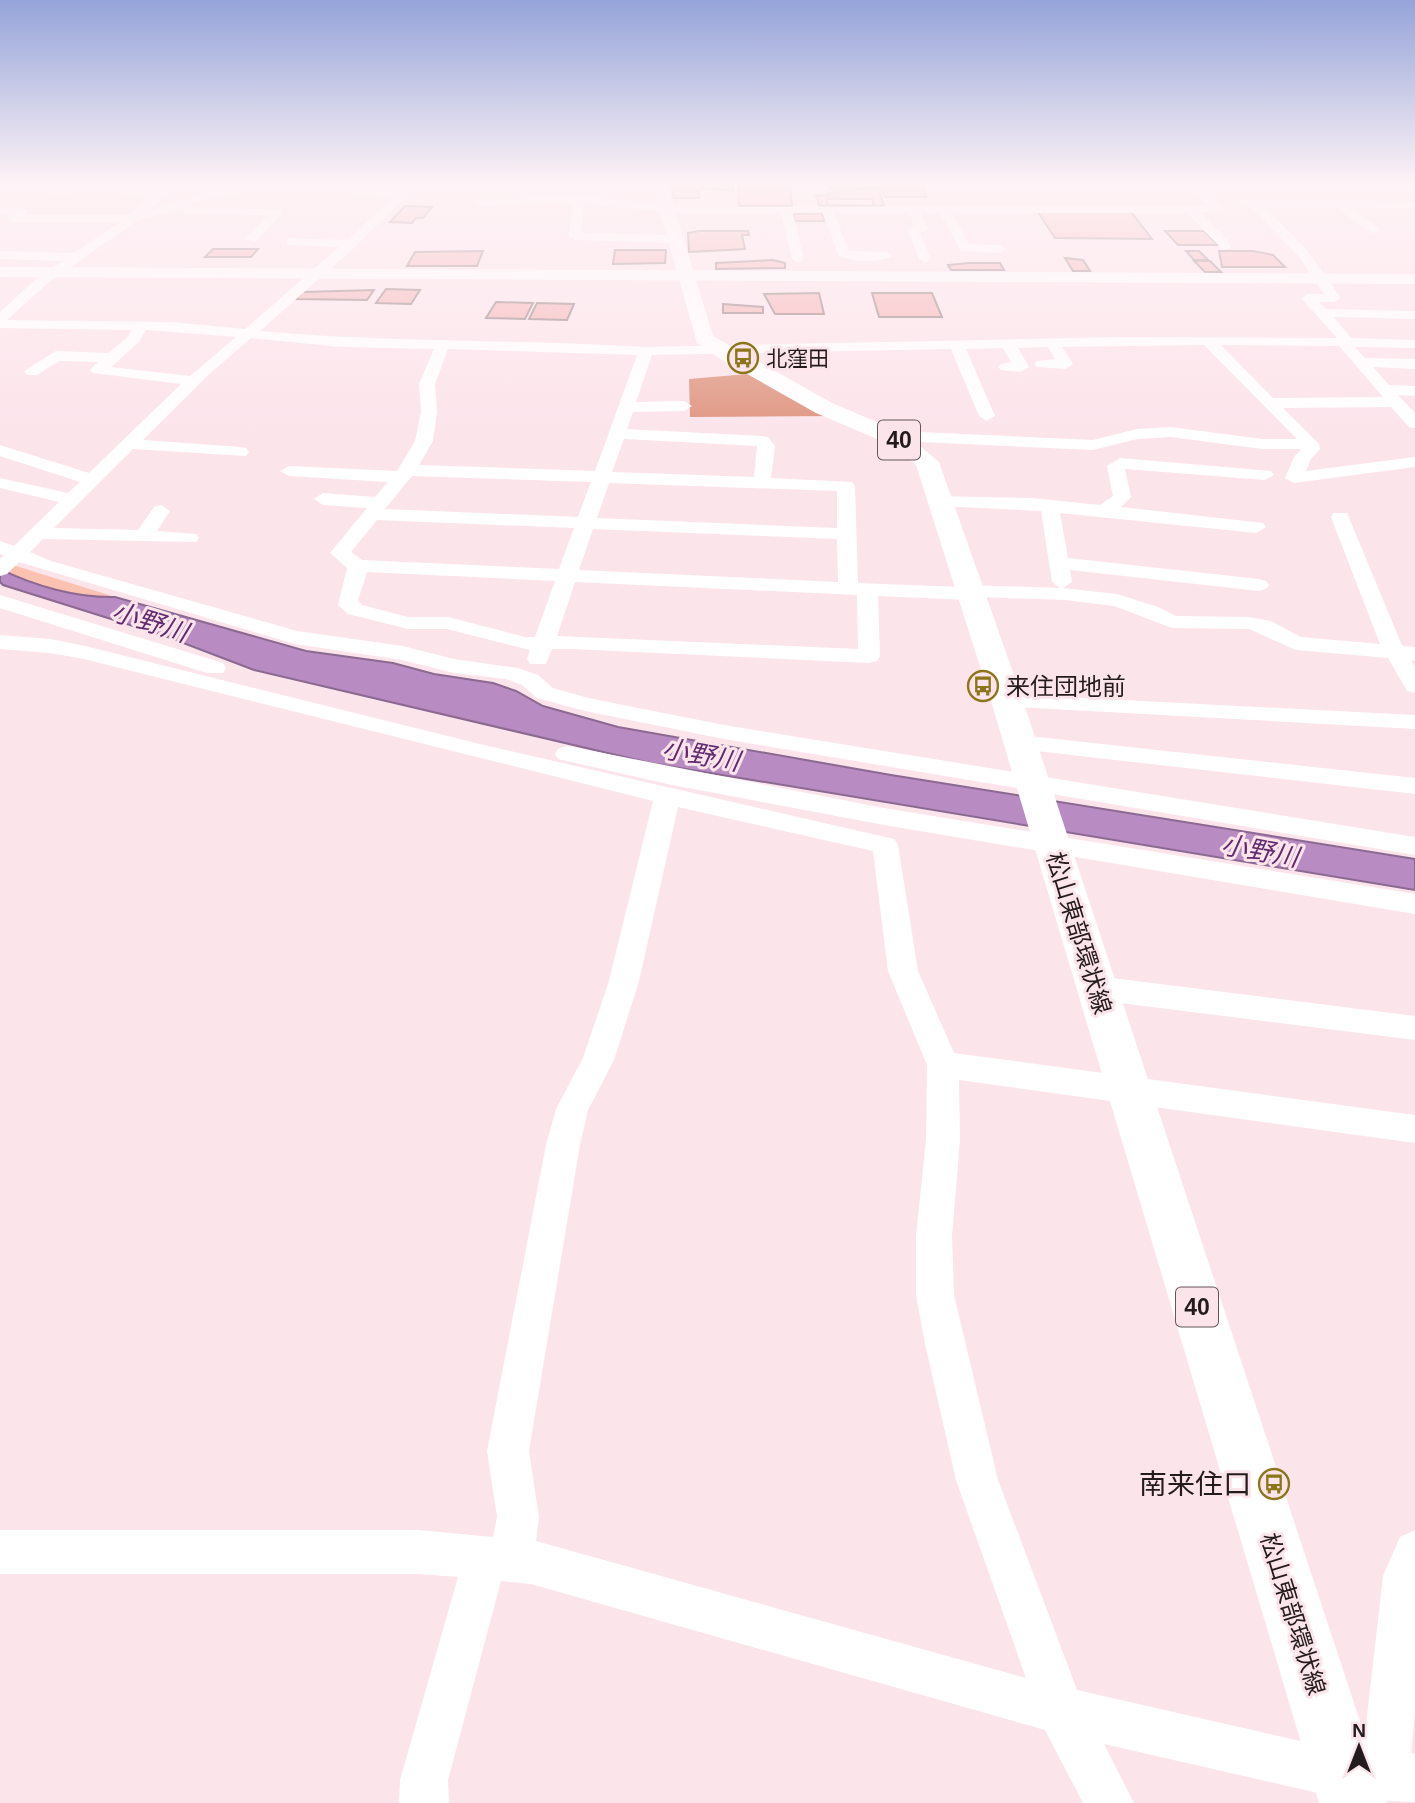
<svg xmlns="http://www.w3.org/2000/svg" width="1415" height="1803" viewBox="0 0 1415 1803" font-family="Arial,'Noto Sans JP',sans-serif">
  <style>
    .green { fill: #fbc1b1 }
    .forest { fill: #df9580 }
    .water { fill: #b88bc3; stroke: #8b6991; stroke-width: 2 }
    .building { fill: #f5b4b6; stroke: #9c8586; stroke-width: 2; fill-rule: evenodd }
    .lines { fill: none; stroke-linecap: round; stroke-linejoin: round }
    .minor { fill: #fff; fill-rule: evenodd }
    .primary { fill: #fff; fill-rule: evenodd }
    .trunk { fill: #fff; fill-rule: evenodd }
    .labels { text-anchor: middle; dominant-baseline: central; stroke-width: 6; stroke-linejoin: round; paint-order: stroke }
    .far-poi-label { font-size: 21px; fill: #231b1d; stroke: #fce4eb; text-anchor: start }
    .shield { fill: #fce4eb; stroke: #64575b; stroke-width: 2 }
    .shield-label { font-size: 23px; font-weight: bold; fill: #231b1d }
    .poi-label { font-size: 24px; fill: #231b1d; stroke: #fce4eb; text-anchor: start }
    .street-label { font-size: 24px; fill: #231b1d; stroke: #fce4eb }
    .water-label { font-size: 26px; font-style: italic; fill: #622a6f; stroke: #fce4eb }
    .near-poi-label { font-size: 28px; fill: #231b1d; stroke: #fce4eb; text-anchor: end }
  </style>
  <rect width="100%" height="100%" fill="#fce4eb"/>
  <path class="green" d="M 0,561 L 115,597 C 77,598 34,586 0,569 Z"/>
  <path class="forest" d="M 748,374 L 832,416 L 690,417 L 689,379 Z"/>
  <path class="water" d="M 0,569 C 34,586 77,598 115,597 L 306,651 L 393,663 L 434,674 L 493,683 L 516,691 L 543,706 L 618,727 L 891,775 L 1415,859 L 1415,890 L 650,763 L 254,670 L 165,636 L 3,585 L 0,582 Z"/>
  <g class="building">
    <path d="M 670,184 L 733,184 L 733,191 L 699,188 L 699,198 L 674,198 Z"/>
    <path d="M 738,184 L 781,184 L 782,186 L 790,186 L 792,206 L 739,206 Z"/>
    <path d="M 794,184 L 922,184 L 927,197 L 885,197 L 881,185 L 878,185 L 879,188 L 829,189 L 828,185 Z"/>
    <path d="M 859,189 L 879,189 L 884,206 L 819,206 L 817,196 L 814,195 L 828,196 L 827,194 ZM 827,199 L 872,199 L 874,206 L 828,205 Z"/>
    <path d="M 405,206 L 432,207 L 423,218 L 416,218 L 412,223 L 390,222 Z"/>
    <path d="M 1038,212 L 1131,212 L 1152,239 L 1055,238 Z"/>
    <path d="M 822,213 L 824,221 L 795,221 L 793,214 Z"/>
    <path d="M 699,231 L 748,231 L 749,235 L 742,235 L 745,249 L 689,252 L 688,233 Z"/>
    <path d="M 1165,231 L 1204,231 L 1218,245 L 1178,245 Z"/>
    <path d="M 213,249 L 258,249 L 251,257 L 205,257 Z"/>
    <path d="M 615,250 L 666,250 L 665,263 L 613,264 Z"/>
    <path d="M 483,251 L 477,266 L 407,266 L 415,252 Z"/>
    <path d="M 1186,251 L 1199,251 L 1208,260 L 1194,260 Z"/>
    <path d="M 1219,251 L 1253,251 L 1273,255 L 1285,267 L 1222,267 Z"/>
    <path d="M 1065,258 L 1083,260 L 1090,271 L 1073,271 Z"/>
    <path d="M 773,260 L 785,263 L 785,268 L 716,269 L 716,263 Z"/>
    <path d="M 1194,261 L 1210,261 L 1221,272 L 1205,272 Z"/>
    <path d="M 969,263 L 1000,263 L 1004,270 L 951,270 L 948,265 Z"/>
    <path d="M 386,289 L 420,290 L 411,304 L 376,303 Z"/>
    <path d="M 374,290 L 367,300 L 296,299 L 302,292 Z"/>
    <path d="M 819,293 L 824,314 L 775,314 L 764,294 Z"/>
    <path d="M 872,293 L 932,293 L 942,317 L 879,317 Z"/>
    <path d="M 496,302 L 533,303 L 525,319 L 486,318 Z"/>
    <path d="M 537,303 L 574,304 L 567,320 L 529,319 Z"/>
    <path d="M 723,304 L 763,307 L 763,313 L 723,313 Z"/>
  </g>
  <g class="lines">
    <g class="minor">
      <path d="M 167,184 L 179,184 L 148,211 C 202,194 236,183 293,184 L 288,187 L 221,195 L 184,207 L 282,210 L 282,214 L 255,242 L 245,239 L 268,215 L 187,213 L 183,212 L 183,208 L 138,220 L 48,283 L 7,320 L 172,322 L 245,329 L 339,247 L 291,245 L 287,244 L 287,238 L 347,240 L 395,196 L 348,193 L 342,190 L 344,188 L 402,189 L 408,184 L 419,184 L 355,247 L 260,331 C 389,343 517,339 646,347 L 1119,337 L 1337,338 L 1301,298 L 1308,294 L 1324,294 L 1298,256 L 1251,207 L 1237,203 L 1243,200 L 1415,202 L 1415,208 L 1352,208 L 1377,227 L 1379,230 L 1373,234 L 1337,208 L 1264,207 L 1307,250 L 1341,298 L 1334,302 L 1319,302 L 1326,309 L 1415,311 L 1415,319 L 1334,317 L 1351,338 L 1415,340 L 1415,348 L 1355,347 L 1365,358 L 1415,359 L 1415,369 L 1373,367 L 1389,385 L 1415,386 L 1415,396 L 1398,395 L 1415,413 L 1415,428 L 1409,427 L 1391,407 L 1283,408 L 1319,444 L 1320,449 L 1311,459 L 1306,471 L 1415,457 L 1415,467 L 1294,483 L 1285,478 L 1294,457 L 1301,449 L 1262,449 L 1171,437 L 1137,439 L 1093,450 L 920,442 L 899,445 L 890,440 L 893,436 L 920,432 L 1093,440 L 1137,429 L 1171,427 L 1262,439 L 1297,439 L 1204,345 L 1062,347 L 1073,364 L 1065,369 L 1037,367 L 1034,364 L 1037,361 L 1055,359 L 1048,347 L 1018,348 L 1029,367 L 1021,372 L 1001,370 L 998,367 L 1001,364 L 1011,362 L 1003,348 L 966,349 L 995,416 L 987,421 L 979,416 L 951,349 L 652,355 L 636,402 L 684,401 L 692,406 L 684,411 L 633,412 L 627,429 L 762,436 L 768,437 L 775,446 L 771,478 L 852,482 L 855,486 L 858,583 L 960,587 L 968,585 L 1060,588 L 1052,582 L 1041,511 L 939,506 L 930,500 L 932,496 L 1032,498 L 1100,505 L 1113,496 L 1107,466 L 1120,458 L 1271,471 L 1274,475 L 1265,480 L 1125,469 L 1131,497 L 1121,507 L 1263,523 L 1266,527 L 1256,533 L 1060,513 L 1068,558 L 1259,579 L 1266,581 L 1269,585 L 1266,589 L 1259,591 L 1070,570 L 1072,582 L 1063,588 L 1117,594 L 1158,607 L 1176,616 L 1249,617 L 1271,621 L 1301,637 L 1380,644 L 1331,517 L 1333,513 L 1347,513 L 1401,643 L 1403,646 L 1415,647 L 1415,661 L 1411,660 L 1415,667 L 1415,693 L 1407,691 L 1388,658 L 1296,650 L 1249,629 L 1172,628 L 1114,606 L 1065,600 L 977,597 L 969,600 L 878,596 L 880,656 L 877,661 L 869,663 L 572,649 L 552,649 L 546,664 L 530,664 L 527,659 L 530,650 L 447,629 L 408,629 L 348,614 L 338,605 L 347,568 L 330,553 L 367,508 L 323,505 L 314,499 L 323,493 L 375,497 L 388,482 L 289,476 L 280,471 L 289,466 L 397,471 L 415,441 L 421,412 L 419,384 L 434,349 L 340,347 L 251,338 L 206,377 L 143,440 L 240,447 L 246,448 L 249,452 L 246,456 L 133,449 L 54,528 L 138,530 L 154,507 L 161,505 L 170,511 L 157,531 L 196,534 L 199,538 L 196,542 L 43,539 L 30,552 L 51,561 L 297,631 L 403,646 L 454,659 L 518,668 L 538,675 L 553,688 L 588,698 L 724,725 L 1415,837 L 1415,855 L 724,739 L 585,711 L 537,698 L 522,685 L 506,679 L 454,673 L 402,660 L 295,644 L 19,562 L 7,574 L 0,576 L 0,559 L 4,555 L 0,554 L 0,541 L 14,546 L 59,502 L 0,488 L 0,478 L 68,493 L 80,482 L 0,456 L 0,445 L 89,473 L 181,384 L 93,373 L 90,370 L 98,362 L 59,361 L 37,375 L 27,375 L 24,372 L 27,369 L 56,351 L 108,353 L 128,337 L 131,330 L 0,328 L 0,312 L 38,277 L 63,261 L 0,259 L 0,251 L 74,253 L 120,222 L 13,222 L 7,218 L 10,214 L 0,214 L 0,208 L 26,209 L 28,211 L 25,215 L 129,215 L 155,194 L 125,194 L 119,191 L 121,189 L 163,188 ZM 146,330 L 236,337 L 190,376 L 111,367 L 139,342 ZM 1221,345 L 1339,346 L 1383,397 L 1273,398 ZM 448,349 L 637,355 L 595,471 L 419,465 L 433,441 L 437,412 L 435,384 ZM 624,439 L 757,446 L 754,477 L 612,472 ZM 412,476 L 591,482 L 578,517 L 385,509 ZM 609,483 L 837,491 L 837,528 L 597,518 ZM 377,520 L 574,528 L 559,569 L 362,560 L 351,552 ZM 593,529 L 837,539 L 838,582 L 579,570 ZM 367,572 L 555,581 L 535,637 L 525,637 L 448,617 L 408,617 L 362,605 L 358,600 ZM 575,582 L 857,595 L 858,649 L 557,636 Z"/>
      <path d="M 1189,184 L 1200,184 L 1224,209 L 1218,212 L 1200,212 L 1230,243 L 1230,249 L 1222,249 L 1187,213 L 952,213 L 969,244 L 1000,245 L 1006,249 L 1000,253 L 961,251 L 940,213 L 921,213 L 928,229 L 920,233 L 931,259 L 925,263 L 919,259 L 907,229 L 914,225 L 909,213 L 834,213 L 849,251 L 886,252 L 892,256 C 882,263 848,262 838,255 L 823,213 L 793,213 L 804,259 L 798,263 L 792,259 L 781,213 L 683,213 L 584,204 L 581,233 L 675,235 L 681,239 L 675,243 L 575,240 L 569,236 L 573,202 L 481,206 L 475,203 L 481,200 L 579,195 L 683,207 L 1208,206 Z"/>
      <path d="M 0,186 L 72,187 L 78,190 L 72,193 L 0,192 Z"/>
      <path d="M 0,595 L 223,663 L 226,668 L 223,673 L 207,673 L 0,608 Z"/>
      <path d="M 0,635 L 50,639 L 85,646 L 484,745 L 894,839 L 898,845 L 918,971 L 954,1053 L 1415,1115 L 1415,1143 L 959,1080 L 960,1140 L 952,1236 L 954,1295 L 998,1480 L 1077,1690 L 1344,1751 L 1363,1751 L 1383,1576 L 1400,1537 L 1415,1530 L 1415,1713 L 1411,1753 L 1415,1754 L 1415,1802 L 1344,1799 L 1104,1744 L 1134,1803 L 1083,1803 L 1045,1730 L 531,1584 L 501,1581 L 448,1780 L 449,1803 L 399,1803 L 400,1780 L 458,1577 L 418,1574 L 0,1574 L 0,1530 L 418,1530 L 493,1537 L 497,1517 L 487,1451 L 546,1145 L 556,1109 L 583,1058 L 609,981 L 653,801 L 84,659 L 50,653 L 0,649 ZM 678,807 L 873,851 L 888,971 L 927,1065 L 926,1140 L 916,1236 L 916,1295 L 925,1344 L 956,1480 L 1026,1678 L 536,1541 L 539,1517 L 529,1451 L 580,1145 L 588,1110 L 614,1060 L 639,981 Z"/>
      <path d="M 1007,694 L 1415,715 L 1415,729 L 999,706 L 995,701 L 999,696 Z"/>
      <path d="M 1019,735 L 1415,778 L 1415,794 L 1010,748 L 1007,743 L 1010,738 Z"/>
      <path d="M 567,746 L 884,808 L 1415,894 L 1415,914 L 884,825 L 672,785 L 558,759 L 555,754 L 558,749 Z"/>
      <path d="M 1096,976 L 1415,1016 L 1415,1040 L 1096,1000 L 1085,996 L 1081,988 L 1085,980 Z"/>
    </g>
    <path class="primary" d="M 652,184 L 667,184 L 713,336 L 832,403 L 907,435 L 939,462 L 1023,701 L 1387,1803 L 1319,1803 L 991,701 L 916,465 L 891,445 L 816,413 L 724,361 L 697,343 Z"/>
    <path class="trunk" d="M 0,267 L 1415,274 L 1415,284 L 0,277 Z"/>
  </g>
  <linearGradient id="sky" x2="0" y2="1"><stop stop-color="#95a4d9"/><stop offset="0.42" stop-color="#fef3f6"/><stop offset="1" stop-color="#fef3f6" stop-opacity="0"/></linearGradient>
  <rect width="1415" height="436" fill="url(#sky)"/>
  <defs>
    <g id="bus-ring" transform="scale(1.575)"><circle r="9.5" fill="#fce4eb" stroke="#8c761a" stroke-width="1.5"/><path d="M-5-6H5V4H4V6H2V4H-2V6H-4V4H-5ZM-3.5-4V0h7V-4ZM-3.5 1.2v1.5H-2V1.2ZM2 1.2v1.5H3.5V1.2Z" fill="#8c761a"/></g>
  </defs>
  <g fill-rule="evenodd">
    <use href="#bus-ring" x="743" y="358"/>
    <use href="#bus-ring" x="983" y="686"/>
    <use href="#bus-ring" x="1274" y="1484"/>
  </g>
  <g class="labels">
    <g class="far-poi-label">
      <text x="766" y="358">北窪田</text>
    </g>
    <g class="shield">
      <rect x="878" y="420.5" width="42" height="39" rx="5"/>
      <rect x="1176" y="1287.5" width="42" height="39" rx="5"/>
    </g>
    <g class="shield-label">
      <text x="899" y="440">40</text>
      <text x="1197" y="1307">40</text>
    </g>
    <g class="poi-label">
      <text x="1006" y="686">来住団地前</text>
    </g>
    <g class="street-label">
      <text transform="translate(1079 933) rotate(73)">松山東部環状線</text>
      <text transform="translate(1293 1614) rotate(73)">松山東部環状線</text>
    </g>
    <g class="water-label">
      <text transform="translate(150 622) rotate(17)">小野川</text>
      <text transform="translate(701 755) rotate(10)">小野川</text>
      <text transform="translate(1260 851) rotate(10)">小野川</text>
    </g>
    <g class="near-poi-label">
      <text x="1251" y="1484">南来住口</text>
    </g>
  </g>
  <g transform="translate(1359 1747)" stroke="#fce4eb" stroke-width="5" paint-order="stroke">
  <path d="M0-5L12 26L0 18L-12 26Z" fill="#231b1d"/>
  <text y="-10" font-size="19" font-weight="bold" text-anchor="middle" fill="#231b1d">N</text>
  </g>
</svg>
